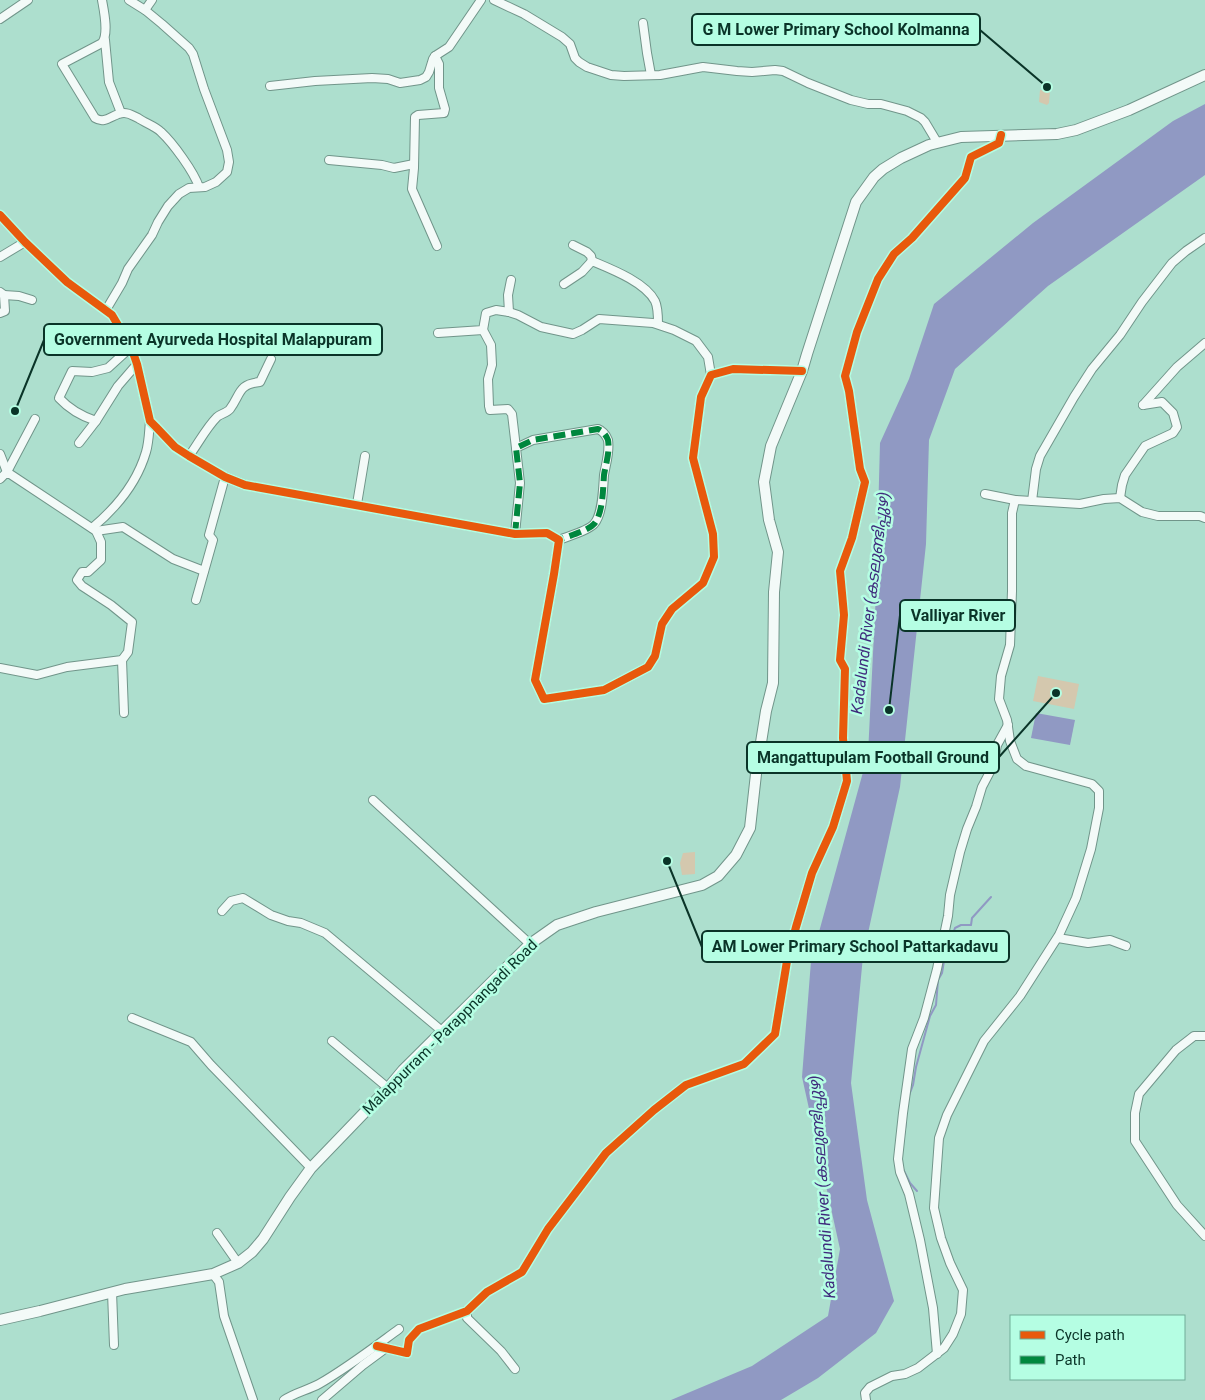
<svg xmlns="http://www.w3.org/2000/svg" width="1205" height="1400" viewBox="0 0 1205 1400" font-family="Roboto,'Noto Sans Malayalam',sans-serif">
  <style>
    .green { fill: #d4c8ae }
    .water { fill: #9099c3 }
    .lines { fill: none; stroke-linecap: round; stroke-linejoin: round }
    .stream { stroke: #9099c3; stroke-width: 2 }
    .minor-casing { stroke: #71958a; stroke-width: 10 }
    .major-casing { stroke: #71958a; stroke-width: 12 }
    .minor { stroke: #f3faf8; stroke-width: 8 }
    .major { stroke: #f3faf8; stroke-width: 10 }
    .quiet { stroke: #00873e; stroke-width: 6; stroke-dasharray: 12 6; stroke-linecap: butt }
    .cycleway-casing { stroke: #b5fee3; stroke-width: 11 }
    .cycleway { stroke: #e8590c; stroke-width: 8 }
    .labels { text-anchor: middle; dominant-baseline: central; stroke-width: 5; stroke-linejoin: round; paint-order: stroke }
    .street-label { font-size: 15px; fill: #0a3428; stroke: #b5fee3 }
    .water-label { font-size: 16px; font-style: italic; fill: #3f2b7c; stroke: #b5fee3 }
    .leader { fill: none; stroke: #0a3428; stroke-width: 2 }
    .callout-dot { fill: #0a3428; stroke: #b5fee3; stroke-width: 2 }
    .callout { fill: #b5fee3; stroke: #0a3428; stroke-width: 2 }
    .callout-label { font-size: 16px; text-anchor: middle; font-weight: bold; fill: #0a3428 }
  </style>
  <rect width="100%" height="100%" fill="#addfce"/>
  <g class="green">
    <path d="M 1040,90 L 1050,91 L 1049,103 L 1047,105 L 1039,102 Z"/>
    <path d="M 1038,676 L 1079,684 L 1074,709 L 1033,701 Z"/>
    <path d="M 695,852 L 695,874 L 682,875 L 680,863 L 683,853 Z"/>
  </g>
  <g class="water">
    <path d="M 1205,104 L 1205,175 L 1048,286 L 955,369 L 929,440 L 926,544 L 900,787 L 863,956 L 851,1083 L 867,1200 L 894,1301 L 876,1333 L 818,1378 L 781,1400 L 671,1400 L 752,1366 L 828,1316 L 840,1249 L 802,1077 L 811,961 L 868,754 L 876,593 L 880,443 L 909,379 L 934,304 L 1033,223 L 1173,121 Z"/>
    <path d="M 1036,713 L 1075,720 L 1070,745 L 1031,738 Z"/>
  </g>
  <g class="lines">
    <g class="stream">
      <path d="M 908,1098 L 913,1085 L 916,1067 L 930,1016 L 936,1005 L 938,980 L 942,973 L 945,955 L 955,928 L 961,925 L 971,925 L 972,918 L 991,897"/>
      <path d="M 904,1135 L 906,1122"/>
      <path d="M 902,1167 L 910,1183 L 917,1191"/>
    </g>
    <g class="minor-casing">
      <g id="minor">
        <path d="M 102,0 C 104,11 109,34 102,43 L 62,64 L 95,118 C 106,125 113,113 124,113 C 130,113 133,116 138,118 C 145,123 155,126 161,132 C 173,143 194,172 199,187"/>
        <path d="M 494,0 L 524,14 L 562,37 L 570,44 L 575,58 L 579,62 L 587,67 L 611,75 L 624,76 L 660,75 L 703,67 L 737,71 L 752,72 L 775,70 L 783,71 L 808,83 L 851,100 L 868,104 L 881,104 L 907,111 L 921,118 L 925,122 L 937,142"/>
        <path d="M 145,10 L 152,0"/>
        <path d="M 0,19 L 28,0"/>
        <path d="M 643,23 L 647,53 L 651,75"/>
        <path d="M 105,40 L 109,82 L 121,113"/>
        <path d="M 435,56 L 439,64 L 439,88 L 445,109 L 444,113 L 418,115 L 415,117 L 414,168 L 412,189 L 437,246"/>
        <path d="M 270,86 L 315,81 L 372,78 L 388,79 L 400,83 L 420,80 L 426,77 L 429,72 L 433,59 L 435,56 L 449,47 L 481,0"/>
        <path d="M 329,160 L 382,165 L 394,168 L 414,164"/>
        <path d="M 0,215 L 25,242 L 67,282 L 112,315 L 131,347 L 137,364 L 150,421 L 156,427 L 175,447 L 189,456 L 225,477 L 245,485 L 515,534 L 547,533 L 559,540 L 554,574 L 535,680 L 544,699 L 604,690 L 648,667 L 655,656 L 662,624 L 672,609 L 703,583 L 714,557 L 713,534 L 693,458 L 701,397 L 711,375 L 733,369 L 802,371"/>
        <path d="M 573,245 L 587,252 L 591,256 L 592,261"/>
        <path d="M 0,257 L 25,242"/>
        <path d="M 564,284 L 582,272 L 592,261 C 611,269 645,282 655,301 C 658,307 658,318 658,324"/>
        <path d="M 4,295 L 19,296 L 32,300"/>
        <path d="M 106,310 L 122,283 L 128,269 L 152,235 L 158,222 L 168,206 L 179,194 L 189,188 L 205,187 L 216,182 L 227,172 L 229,162 L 227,150 L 204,89 L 193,54 L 189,48 L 162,24 L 145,10 L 129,0"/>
        <path d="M 509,312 L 508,295 L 511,280"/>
        <path d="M 0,313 L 5,311 L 4,295 L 0,292"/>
        <path d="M 483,330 L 491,345 L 492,365 L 488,379 L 489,406 L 490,410 L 508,409 L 512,414 L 516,448"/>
        <path d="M 438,333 L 483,330 L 486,313 L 496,310 L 509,312 L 518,315 L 541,327 L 573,334 L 582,330 L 599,319 L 653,323 L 674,330 L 696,341 L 708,357 L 711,375"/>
        <path d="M 131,347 L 108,368 L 92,372 L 72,371 L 59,398 C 70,410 81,416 96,421 L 118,386 L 137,364"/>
        <path d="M 1143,405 L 1177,367 L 1205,343"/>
        <path d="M 79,443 L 96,421"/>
        <path d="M 0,454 L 7,472"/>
        <path d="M 189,456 C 198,444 206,428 217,417 C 220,414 227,413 230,409 C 241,394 238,384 260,382 L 271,359"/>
        <path d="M 7,472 L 35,419"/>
        <path d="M 0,479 L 7,472 L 96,531 L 101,542 L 101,560 L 88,572 L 82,572 L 77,580 L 82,586 L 111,605 L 132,622 L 128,652 L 122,660 L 67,667 L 37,675 L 0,668"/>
        <path d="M 985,494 L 1015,500"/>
        <path d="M 1120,498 L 1122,485 L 1125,475 L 1145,446 L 1173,433 L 1177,427 L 1173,413 L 1162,402 L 1143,405"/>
        <path d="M 1032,501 L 1036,469 L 1040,456 L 1074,397 L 1092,369 L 1120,335 L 1142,302 L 1172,263 L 1186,251 L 1205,238"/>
        <path d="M 357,504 L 365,456"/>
        <path d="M 92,528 C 116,508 137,483 146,452 C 149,442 149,431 150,421"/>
        <path d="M 96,531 L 123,527 L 173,559 L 204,571"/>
        <path d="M 515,534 L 520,483 L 516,448 L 533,440 L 598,429 C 603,431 606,435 608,440 C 610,452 606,463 604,475 C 603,488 603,514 594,524 C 588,531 568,536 559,540"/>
        <path d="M 196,600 L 213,540 L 209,535 L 225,477"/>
        <path d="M 122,660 L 124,713"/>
        <path d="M 373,800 L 530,944"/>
        <path d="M 222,911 L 231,901 L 243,898 L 271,915 L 288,921 L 301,923 L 325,933 L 442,1031"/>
        <path d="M 1058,938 L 1088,943 L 1110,940 L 1126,946"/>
        <path d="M 132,1018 L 191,1042 L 211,1065 L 311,1168"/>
        <path d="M 1205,1036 L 1194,1036 L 1176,1050 L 1139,1094 L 1135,1113 L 1135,1141 L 1177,1205 L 1205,1236"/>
        <path d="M 332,1041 L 388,1088"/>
        <path d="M 217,1233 L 238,1263"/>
        <path d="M 213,1274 L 219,1282 L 224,1316 L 253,1400"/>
        <path d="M 112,1292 L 114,1345"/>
        <path d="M 467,1311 L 467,1318 L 501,1351 L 515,1369"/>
        <path d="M 377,1346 L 407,1353 L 409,1340 L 419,1329 L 467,1311 L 487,1292 L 522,1272 L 548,1229 L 606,1153 L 654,1110 L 686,1085 L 744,1064 L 775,1034 L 787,961 L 796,927 L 812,873 L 833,827 L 847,781 L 843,738 L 845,669 L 840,660 L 844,615 L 840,571 L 852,538 L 865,482 L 860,469 L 849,391 L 845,376 L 857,332 L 878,279 L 894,254 L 912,238 L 965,178 L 971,157 L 999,143 L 1001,135"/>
        <path d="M 937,1354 L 933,1308 L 920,1240 L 909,1194 L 900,1172 L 898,1159 L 903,1113 L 912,1049 L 924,1018 L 937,969 L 948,916 L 950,895 L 960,852 L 967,829 L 976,807 L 982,787 L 993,766 L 997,745 L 1008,725"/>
        <path d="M 284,1400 C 294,1393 308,1390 319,1384 C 347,1368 373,1348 399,1329"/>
        <path d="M 322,1400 L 363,1365 L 386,1348"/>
        <path d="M 866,1400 L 865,1393 L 870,1387 L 892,1376 L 905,1374 L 918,1368 L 944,1348 L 953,1334 L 961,1314 L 963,1290 L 950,1263 L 941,1238 L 934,1208 L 939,1138 L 947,1115 L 984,1041 L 1020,996 L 1059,935 L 1076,898 L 1091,849 L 1099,808 L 1099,791 L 1092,784 L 1026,766 L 1017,759 L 1010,741 L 1007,720 L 999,699 L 1001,676 L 1010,645 L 1012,591 L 1012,513 L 1015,500 L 1080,504 L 1104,499 L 1120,498 L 1142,512 L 1158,516 L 1200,516 L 1205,518"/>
      </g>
    </g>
    <g class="major-casing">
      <path id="major" d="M 0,1320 L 40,1311 L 125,1289 L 213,1274 L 238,1263 L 252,1252 L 263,1239 L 290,1197 L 311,1168 L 388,1088 L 403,1070 L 530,944 L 557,925 L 596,912 L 702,885 L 718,876 L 736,855 L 750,828 L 756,774 L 766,711 L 773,683 L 774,592 L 778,552 L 769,520 L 764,482 L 771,446 L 802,371 L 807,354 L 856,202 L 874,177 L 883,169 L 901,158 L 929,145 L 961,137 L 1057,134 L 1076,130 L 1129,110 L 1205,75"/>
    </g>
    <use href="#minor" class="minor"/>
    <use href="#major" class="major"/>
    <path class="quiet" d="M 515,534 L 520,483 L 516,448 L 533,440 L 598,429 C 603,431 606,435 608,440 C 610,452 606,463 604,475 C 603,488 603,514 594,524 C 588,531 568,536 559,540"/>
    <g class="cycleway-casing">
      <g id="cycleway">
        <path d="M 0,215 L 25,242 L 67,282 L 112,315 L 131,347 L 137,364 L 150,421 L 156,427 L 175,447 L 189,456 L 225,477 L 245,485 L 515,534 L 547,533 L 559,540 L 554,574 L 535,680 L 544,699 L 604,690 L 648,667 L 655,656 L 662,624 L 672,609 L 703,583 L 714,557 L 713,534 L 693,458 L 701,397 L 711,375 L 733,369 L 802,371"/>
        <path d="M 377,1346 L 407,1353 L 409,1340 L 419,1329 L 467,1311 L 487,1292 L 522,1272 L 548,1229 L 606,1153 L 654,1110 L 686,1085 L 744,1064 L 775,1034 L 787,961 L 796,927 L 812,873 L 833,827 L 847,781 L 843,738 L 845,669 L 840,660 L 844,615 L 840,571 L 852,538 L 865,482 L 860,469 L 849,391 L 845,376 L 857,332 L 878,279 L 894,254 L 912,238 L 965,178 L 971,157 L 999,143 L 1001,135"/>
      </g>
    </g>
    <use href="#cycleway" class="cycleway"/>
  </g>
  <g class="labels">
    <g class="street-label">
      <text transform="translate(450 1027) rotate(-45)">Malappurram - Parappnangadi Road</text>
    </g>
    <g class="water-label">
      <text transform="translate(870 603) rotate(-83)">Kadalundi River (കടലുണ്ടിപ്പുഴ)</text>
      <text transform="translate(822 1187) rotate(-94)">Kadalundi River (കടലുണ്ടിപ്പുഴ)</text>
    </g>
  </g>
  <path class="leader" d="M1047 87L980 30M15 411L44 340M889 710L900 615M1056 693L999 757M667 861L702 947"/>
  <g class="callout-dot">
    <circle cx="1047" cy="87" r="5"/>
    <circle cx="15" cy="411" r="5"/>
    <circle cx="889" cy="710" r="5"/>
    <circle cx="1056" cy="693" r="5"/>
    <circle cx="667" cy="861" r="5"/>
  </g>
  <g class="callout">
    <rect x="692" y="14" width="288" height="31" rx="5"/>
    <rect x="44" y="324" width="338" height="31" rx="5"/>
    <rect x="900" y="600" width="115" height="31" rx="5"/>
    <rect x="747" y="742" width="252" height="31" rx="5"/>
    <rect x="702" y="931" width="307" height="31" rx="5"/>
  </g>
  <g class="callout-label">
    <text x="836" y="35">G M Lower Primary School Kolmanna</text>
    <text x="213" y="345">Government Ayurveda Hospital Malappuram</text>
    <text x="958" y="621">Valliyar River</text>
    <text x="873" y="763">Mangattupulam Football Ground</text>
    <text x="855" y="952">AM Lower Primary School Pattarkadavu</text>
  </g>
  <rect x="1010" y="1315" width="175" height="65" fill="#b5fee3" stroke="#71ad98"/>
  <rect x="1020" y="1331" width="25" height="8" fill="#e8590c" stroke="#71ad98"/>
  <text x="1055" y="1340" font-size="15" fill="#0a3428">Cycle path</text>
  <rect x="1020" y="1356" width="25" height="8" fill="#00873e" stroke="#71ad98"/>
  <text x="1055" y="1365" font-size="15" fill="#0a3428">Path</text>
</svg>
